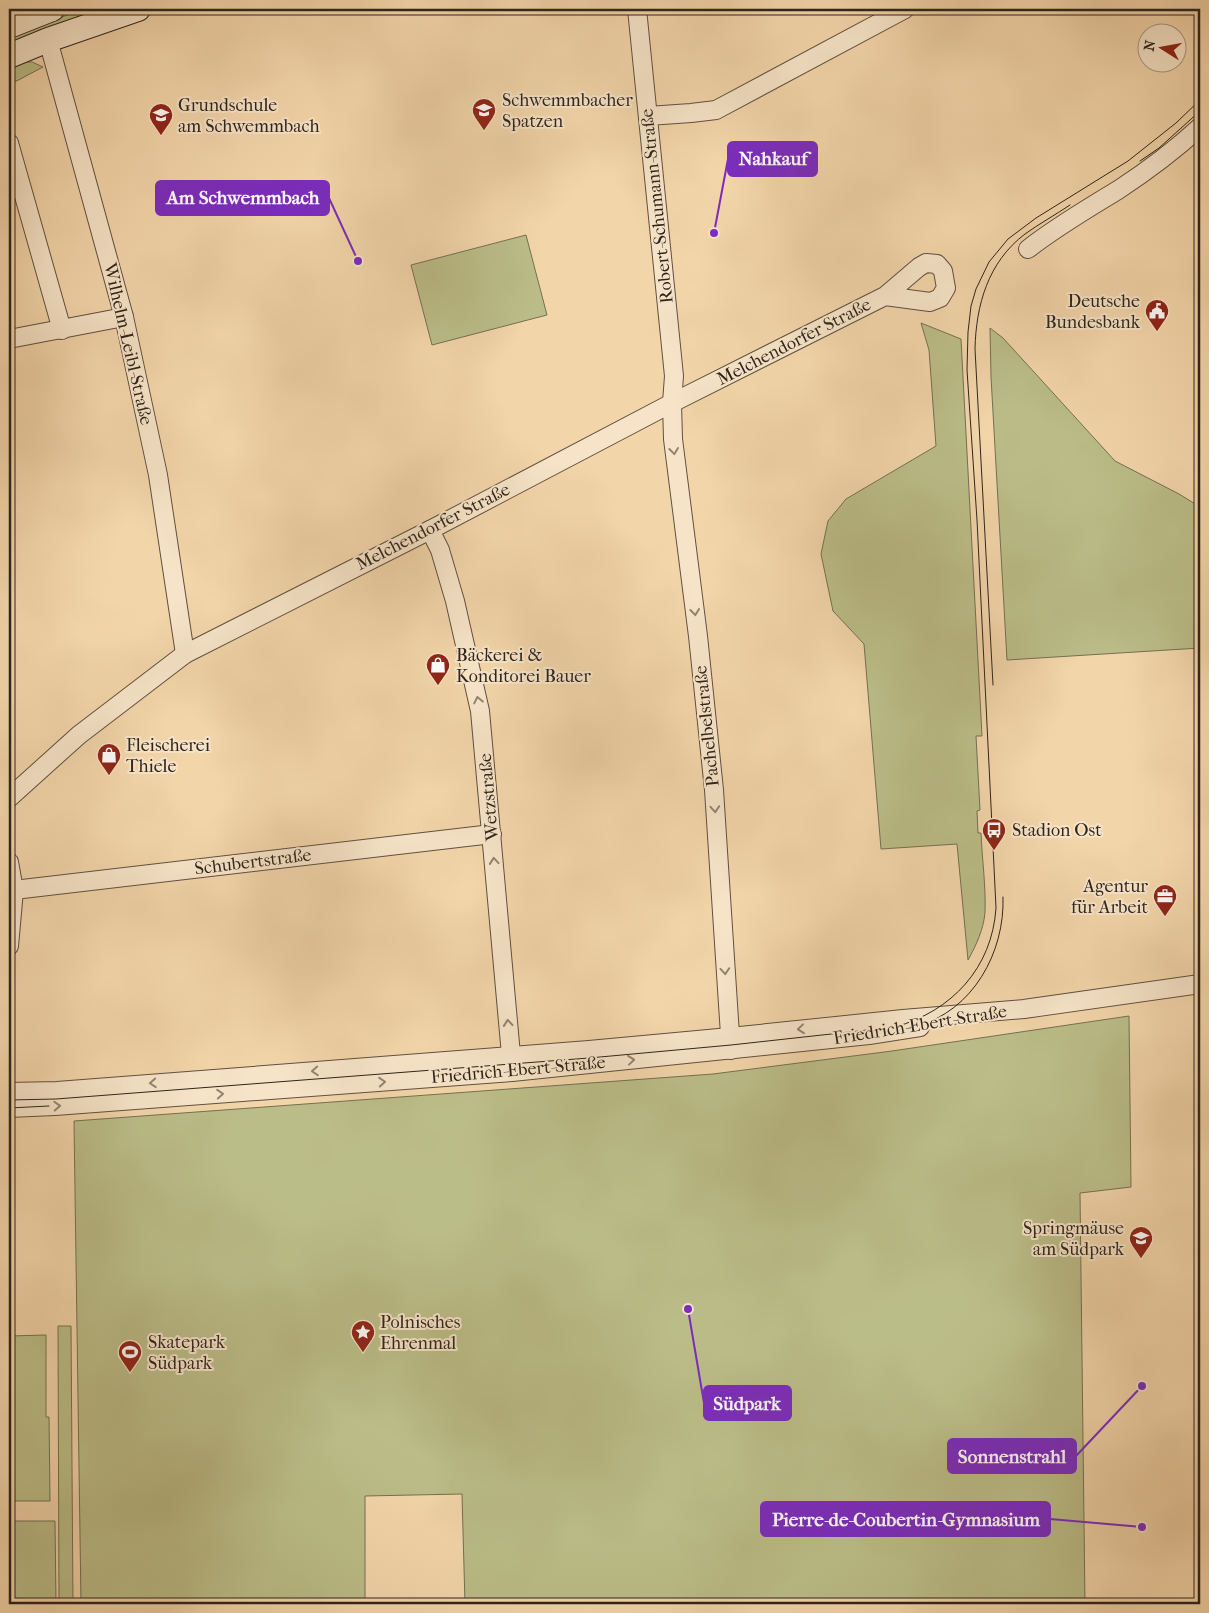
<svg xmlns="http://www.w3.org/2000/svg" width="1209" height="1613" viewBox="0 0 1209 1613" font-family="'IM FELL French Canon',serif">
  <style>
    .green { fill: #bbbd88; stroke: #747052 }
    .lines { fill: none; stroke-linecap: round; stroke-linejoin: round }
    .minor-casing { stroke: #5f5040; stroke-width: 20 }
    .secondary-casing { stroke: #2e241d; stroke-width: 26 }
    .minor { stroke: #f7e4c8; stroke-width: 18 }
    .secondary { stroke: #f7e4c8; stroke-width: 24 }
    .tram { stroke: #2e241d; stroke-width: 1 }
    .oneway { stroke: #928472 }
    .labels { text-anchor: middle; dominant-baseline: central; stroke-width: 4; stroke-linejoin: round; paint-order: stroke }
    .poi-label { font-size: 18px; fill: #2e241d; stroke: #f7e4c8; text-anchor: start }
    .street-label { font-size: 18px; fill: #2e241d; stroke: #f7e4c8 }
    .leader { fill: none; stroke: #7b2cbf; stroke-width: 2 }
    .callout-dot { fill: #7b2cbf; stroke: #f7e4c8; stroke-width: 2 }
    .callout { fill: #7b2cbf; stroke: #7b2cbf; stroke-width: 2 }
    .callout-label { font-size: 19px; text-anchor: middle; font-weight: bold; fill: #fff }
  </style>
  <rect width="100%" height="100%" fill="#f3d5aa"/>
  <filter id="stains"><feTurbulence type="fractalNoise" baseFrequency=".004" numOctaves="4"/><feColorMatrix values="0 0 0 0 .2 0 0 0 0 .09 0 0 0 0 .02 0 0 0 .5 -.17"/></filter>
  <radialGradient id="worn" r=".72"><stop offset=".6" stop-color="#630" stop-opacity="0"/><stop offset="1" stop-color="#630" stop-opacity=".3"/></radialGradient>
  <g class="green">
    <path d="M 84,9 L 111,9 L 9,47 L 9,36 Z"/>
    <path d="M 24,62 L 32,62 L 43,67 L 9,85 L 9,67 Z"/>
    <path d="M 526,235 L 547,315 L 432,345 L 411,265 Z"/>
    <path d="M 921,323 L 961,339 L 982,736 L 976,736 L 980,810 L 977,811 L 978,833 L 981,833 C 982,859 986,886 985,912 C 984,928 976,946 968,960 L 957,844 L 881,849 L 864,644 L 833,611 L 821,554 L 828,521 L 846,499 L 936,446 L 929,350 Z"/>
    <path d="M 990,328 L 1003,338 L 1115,461 L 1179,494 L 1200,507 L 1200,648 L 1007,660 L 991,377 Z"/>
    <path d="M 1129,1016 L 1131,1187 L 1080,1193 L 1085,1604 L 465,1604 L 462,1494 L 365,1496 L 365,1604 L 81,1604 L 74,1121 L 713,1074 L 892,1051 Z"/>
    <path d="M 58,1326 L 71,1326 L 73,1604 L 59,1604 Z"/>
    <path d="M 46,1335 L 46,1417 L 49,1417 L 50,1501 L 9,1501 L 9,1336 Z"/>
    <path d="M 9,1521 L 55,1521 L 56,1604 L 9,1604 Z"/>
  </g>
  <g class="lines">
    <g class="minor-casing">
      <g id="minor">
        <path d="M 637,9 L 674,376 L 672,403 L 673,439 L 698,636 L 714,790 L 731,1050"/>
        <path d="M 48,40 L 124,317 L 158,475 L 185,654"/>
        <path d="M 648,116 L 691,113 L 716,110 L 905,9"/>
        <path d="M 9,143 L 62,330"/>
        <path d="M 1028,249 C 1056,227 1087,209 1118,190 C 1147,171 1175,150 1200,127"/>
        <path d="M 9,339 L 124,317"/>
        <path d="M 430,530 L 440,550 L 455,601 L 480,711 L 512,1066"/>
        <path d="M 9,798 L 79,735 L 185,654 L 430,530 L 672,403 L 885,296 L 919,267 L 926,263 L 937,264 L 943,271 L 946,288 L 940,298 L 930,302 L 885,296"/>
        <path d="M 9,862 L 14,890 L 9,946"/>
        <path d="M 14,890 L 492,834"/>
        <path d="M 9,1092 L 57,1091 L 589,1050 L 730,1037 L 903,1019 L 1024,1009 L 1200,984"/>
        <path d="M 9,1108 L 55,1106 L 512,1072 L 869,1035 L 920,1027"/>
      </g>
    </g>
    <g class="secondary-casing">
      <g id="secondary">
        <path d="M 9,26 L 52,9"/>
        <path d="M 9,56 L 48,40 L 138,9"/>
      </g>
    </g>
    <use href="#minor" class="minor"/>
    <use href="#secondary" class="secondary"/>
    <g class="tram">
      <path d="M 1140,161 L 1159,148 L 1200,111"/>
      <path d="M 993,685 L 975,349 C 976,305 988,262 1025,234 C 1039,224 1055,215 1070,205"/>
      <path d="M 917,1026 C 973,1011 1005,952 1003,897"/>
      <path d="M 9,1100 L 56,1099 L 589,1058 L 731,1045 L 895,1027 C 952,1011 992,968 996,908 L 977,520 L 967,370 L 968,332 L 971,306 L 976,289 L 989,262 L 1008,239 L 1036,218 L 1128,161 L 1176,123 L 1200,100"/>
      <path d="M 9,1108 L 49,1106"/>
    </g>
  </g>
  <defs><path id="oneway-chevron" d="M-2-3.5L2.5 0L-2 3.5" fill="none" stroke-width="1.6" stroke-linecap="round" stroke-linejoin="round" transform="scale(1.25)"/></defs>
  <g class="oneway">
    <use href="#oneway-chevron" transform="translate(674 451) rotate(83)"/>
    <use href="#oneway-chevron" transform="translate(695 612) rotate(83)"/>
    <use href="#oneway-chevron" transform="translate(478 700) rotate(-102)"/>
    <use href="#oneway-chevron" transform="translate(715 809) rotate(86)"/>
    <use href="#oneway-chevron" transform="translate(494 861) rotate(-95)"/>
    <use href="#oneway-chevron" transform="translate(725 971) rotate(86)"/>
    <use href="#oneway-chevron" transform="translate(508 1023) rotate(-95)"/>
    <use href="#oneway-chevron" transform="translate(801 1029) rotate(174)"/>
    <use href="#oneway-chevron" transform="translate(631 1060) rotate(-6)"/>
    <use href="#oneway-chevron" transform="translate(315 1071) rotate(176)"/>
    <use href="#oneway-chevron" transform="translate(382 1082) rotate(-4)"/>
    <use href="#oneway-chevron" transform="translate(153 1083) rotate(176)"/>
    <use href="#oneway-chevron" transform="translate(220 1094) rotate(-4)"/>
    <use href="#oneway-chevron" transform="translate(57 1106) rotate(-3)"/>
  </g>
  <defs>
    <g id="school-pin" transform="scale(1.25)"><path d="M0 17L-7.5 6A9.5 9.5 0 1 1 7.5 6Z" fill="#8f2418" stroke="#f7e4c8"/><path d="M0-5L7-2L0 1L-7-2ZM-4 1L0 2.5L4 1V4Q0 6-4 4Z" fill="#fff"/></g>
    <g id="civic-pin" transform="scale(1.25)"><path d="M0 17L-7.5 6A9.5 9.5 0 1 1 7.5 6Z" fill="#8f2418" stroke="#f7e4c8"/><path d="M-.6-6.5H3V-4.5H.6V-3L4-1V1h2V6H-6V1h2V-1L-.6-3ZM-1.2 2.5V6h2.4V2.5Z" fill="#fff"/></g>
    <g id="shop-pin" transform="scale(1.25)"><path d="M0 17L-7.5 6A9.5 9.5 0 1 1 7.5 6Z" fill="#8f2418" stroke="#f7e4c8"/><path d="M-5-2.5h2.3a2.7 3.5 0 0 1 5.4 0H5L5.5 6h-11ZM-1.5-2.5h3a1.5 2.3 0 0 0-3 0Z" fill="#fff"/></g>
    <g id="bus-pin" transform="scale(1.25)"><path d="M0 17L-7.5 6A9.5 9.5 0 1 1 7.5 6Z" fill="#8f2418" stroke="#f7e4c8"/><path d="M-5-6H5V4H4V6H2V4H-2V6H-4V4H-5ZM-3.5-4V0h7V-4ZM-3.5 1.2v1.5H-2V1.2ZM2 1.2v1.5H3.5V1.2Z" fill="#fff"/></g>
    <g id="office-pin" transform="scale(1.25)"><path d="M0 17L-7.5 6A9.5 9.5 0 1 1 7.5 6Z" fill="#8f2418" stroke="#f7e4c8"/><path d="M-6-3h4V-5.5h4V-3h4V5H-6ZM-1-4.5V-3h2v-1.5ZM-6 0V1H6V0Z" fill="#fff"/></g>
    <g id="sight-pin" transform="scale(1.25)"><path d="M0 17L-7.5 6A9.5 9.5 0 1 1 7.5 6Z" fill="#8f2418" stroke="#f7e4c8"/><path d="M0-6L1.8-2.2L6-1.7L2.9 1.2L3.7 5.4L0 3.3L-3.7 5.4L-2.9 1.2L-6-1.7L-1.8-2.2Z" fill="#fff"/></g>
    <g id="stadium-pin" transform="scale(1.25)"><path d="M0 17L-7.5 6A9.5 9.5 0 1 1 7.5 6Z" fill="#8f2418" stroke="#f7e4c8"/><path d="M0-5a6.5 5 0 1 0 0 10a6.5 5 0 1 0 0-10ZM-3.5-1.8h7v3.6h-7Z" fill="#fff"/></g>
  </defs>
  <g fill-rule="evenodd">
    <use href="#school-pin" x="484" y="110"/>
    <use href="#school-pin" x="161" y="115"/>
    <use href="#civic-pin" x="1157" y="311"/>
    <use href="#shop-pin" x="438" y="665"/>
    <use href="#shop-pin" x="109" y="755"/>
    <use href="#bus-pin" x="994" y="830"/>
    <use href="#office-pin" x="1165" y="896"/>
    <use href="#school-pin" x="1141" y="1238"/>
    <use href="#sight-pin" x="363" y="1332"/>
    <use href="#stadium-pin" x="130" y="1352"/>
  </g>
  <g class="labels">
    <g class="poi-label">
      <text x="502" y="100">Schwemmbacher<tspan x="502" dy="21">Spatzen</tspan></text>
      <text x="178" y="105">Grundschule<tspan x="178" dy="21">am Schwemmbach</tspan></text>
      <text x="1140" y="301" text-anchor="end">Deutsche<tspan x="1140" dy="21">Bundesbank</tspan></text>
      <text x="456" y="655">Bäckerei &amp;<tspan x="456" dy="21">Konditorei Bauer</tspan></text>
      <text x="126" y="745">Fleischerei<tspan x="126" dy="21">Thiele</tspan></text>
      <text x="1012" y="830">Stadion Ost</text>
      <text x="1148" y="886" text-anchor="end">Agentur<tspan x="1148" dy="21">für Arbeit</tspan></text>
      <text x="1124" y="1228" text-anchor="end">Springmäuse<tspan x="1124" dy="21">am Südpark</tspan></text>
      <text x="380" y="1322">Polnisches<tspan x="380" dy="21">Ehrenmal</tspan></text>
      <text x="148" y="1342">Skatepark<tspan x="148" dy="21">Südpark</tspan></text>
    </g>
    <g class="street-label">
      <text transform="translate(657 206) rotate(-96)">Robert-Schumann-Straße</text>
      <text transform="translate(794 342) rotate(-27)">Melchendorfer Straße</text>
      <text transform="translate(128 344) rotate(77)">Wilhelm-Leibl-Straße</text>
      <text transform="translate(433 527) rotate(-27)">Melchendorfer Straße</text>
      <text transform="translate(707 726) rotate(-96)">Pachelbelstraße</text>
      <text transform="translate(489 797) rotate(-95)">Wetzstraße</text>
      <text transform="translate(253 862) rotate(-7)">Schubertstraße</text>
      <text transform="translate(920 1025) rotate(-9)">Friedrich-Ebert-Straße</text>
      <text transform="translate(518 1070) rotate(-5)">Friedrich-Ebert-Straße</text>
    </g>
  </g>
  <path class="leader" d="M714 233L728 159M358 261L329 198M688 1309L704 1403M1142 1386L1076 1456M1142 1527L1050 1519"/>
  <g class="callout-dot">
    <circle cx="714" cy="233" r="5"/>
    <circle cx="358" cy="261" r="5"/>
    <circle cx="688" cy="1309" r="5"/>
    <circle cx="1142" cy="1386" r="5"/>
    <circle cx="1142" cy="1527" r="5"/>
  </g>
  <g class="callout">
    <rect x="728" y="142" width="89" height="34" rx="5"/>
    <rect x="156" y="181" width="173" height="34" rx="5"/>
    <rect x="704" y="1386" width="87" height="34" rx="5"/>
    <rect x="948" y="1439" width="128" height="34" rx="5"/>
    <rect x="761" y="1502" width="289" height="34" rx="5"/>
  </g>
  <g class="callout-label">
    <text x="773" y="165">Nahkauf</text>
    <text x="243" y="204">Am Schwemmbach</text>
    <text x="747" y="1410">Südpark</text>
    <text x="1012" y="1463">Sonnenstrahl</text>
    <text x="906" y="1526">Pierre-de-Coubertin-Gymnasium</text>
  </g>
  <rect width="1209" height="1613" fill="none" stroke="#f3d5aa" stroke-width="30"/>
  <rect x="10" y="10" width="1189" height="1593" fill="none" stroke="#2e241d" stroke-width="2.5"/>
  <rect x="15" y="15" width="1179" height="1583" fill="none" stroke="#2e241d"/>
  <g transform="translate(1162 48) rotate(281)"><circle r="24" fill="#f7e4c8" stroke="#a79784"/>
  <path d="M0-4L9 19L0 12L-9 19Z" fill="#8f2418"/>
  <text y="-8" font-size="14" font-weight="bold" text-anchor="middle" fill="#2e241d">N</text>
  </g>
  <rect width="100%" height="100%" filter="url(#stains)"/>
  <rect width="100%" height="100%" fill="url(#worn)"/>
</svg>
